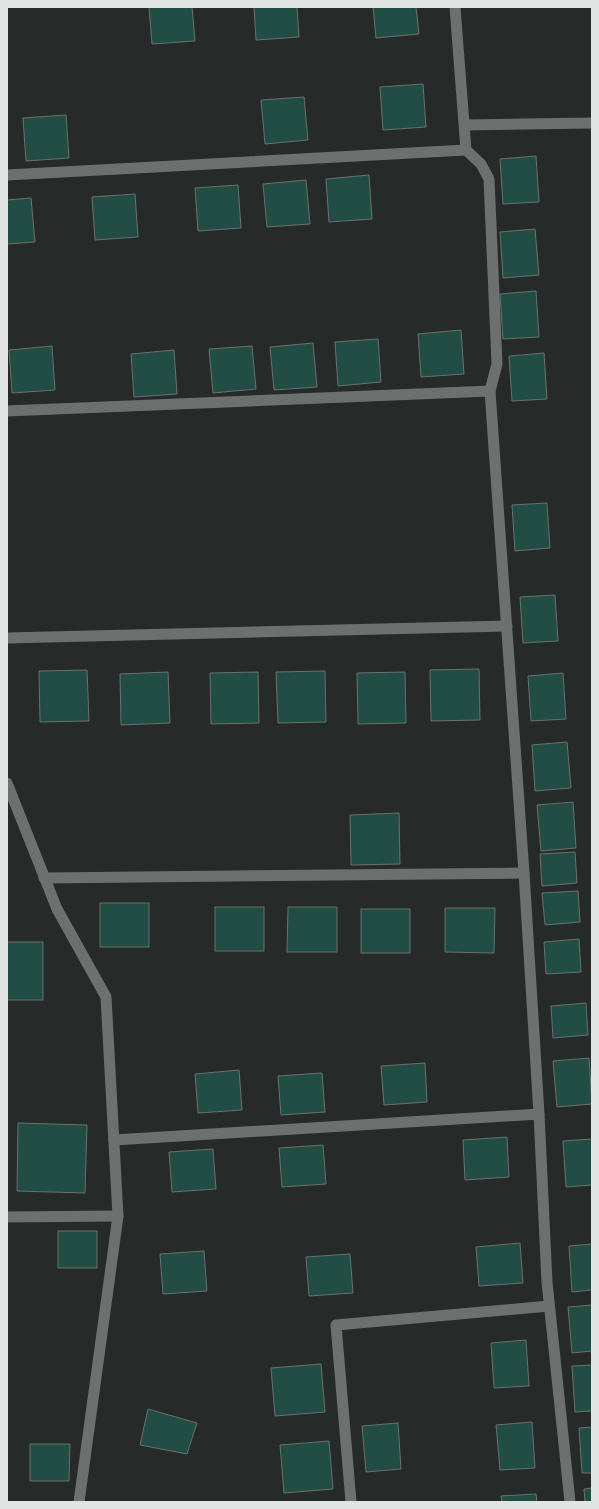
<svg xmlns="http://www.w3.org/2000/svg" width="599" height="1509" viewBox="0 0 599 1509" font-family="Overpass,sans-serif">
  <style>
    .building { fill: #224d44; stroke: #6b716f }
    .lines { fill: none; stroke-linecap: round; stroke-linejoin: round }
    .minor { stroke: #6c716f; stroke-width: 11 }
  </style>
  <rect width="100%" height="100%" fill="#262a29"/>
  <g class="building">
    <path d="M 149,7 L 192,7 L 195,41 L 152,44 Z"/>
    <path d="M 254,7 L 297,7 L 299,37 L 256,40 Z"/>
    <path d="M 373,7 L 416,7 L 419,34 L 376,38 Z"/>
    <path d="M 423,84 L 426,127 L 383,130 L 380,87 Z"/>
    <path d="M 304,97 L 308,140 L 265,144 L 261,100 Z"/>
    <path d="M 66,115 L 69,158 L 26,161 L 23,118 Z"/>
    <path d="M 536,156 L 539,202 L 503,204 L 500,159 Z"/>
    <path d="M 369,175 L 372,219 L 329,222 L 326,179 Z"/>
    <path d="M 306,180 L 310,224 L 267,227 L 263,184 Z"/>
    <path d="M 238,185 L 241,228 L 198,231 L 195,188 Z"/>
    <path d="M 135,194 L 138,237 L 95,240 L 92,197 Z"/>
    <path d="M 31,198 L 35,242 L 7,244 L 7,200 Z"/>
    <path d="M 535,229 L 539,275 L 503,278 L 500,232 Z"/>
    <path d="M 536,291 L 539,337 L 503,339 L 500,294 Z"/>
    <path d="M 461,330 L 464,374 L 421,377 L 418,334 Z"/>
    <path d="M 378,339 L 381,382 L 338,386 L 335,342 Z"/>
    <path d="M 313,343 L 317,387 L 274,390 L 270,347 Z"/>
    <path d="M 52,346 L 55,390 L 12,393 L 9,350 Z"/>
    <path d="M 252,346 L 256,389 L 213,393 L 209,349 Z"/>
    <path d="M 174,350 L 177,394 L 134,397 L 131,354 Z"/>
    <path d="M 544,353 L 547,399 L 512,401 L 509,356 Z"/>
    <path d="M 547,503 L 550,548 L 515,551 L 512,505 Z"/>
    <path d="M 555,595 L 558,641 L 523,643 L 520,597 Z"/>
    <path d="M 479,669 L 480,720 L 431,721 L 430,670 Z"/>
    <path d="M 87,670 L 89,721 L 40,722 L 39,671 Z"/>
    <path d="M 325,671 L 326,722 L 278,723 L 276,672 Z"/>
    <path d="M 168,672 L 170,723 L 121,725 L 120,674 Z"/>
    <path d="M 258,672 L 259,723 L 211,724 L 210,673 Z"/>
    <path d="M 405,672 L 406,723 L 358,724 L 357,673 Z"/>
    <path d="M 563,673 L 566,719 L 531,721 L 528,676 Z"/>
    <path d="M 567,742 L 571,788 L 535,791 L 532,745 Z"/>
    <path d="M 573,802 L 576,848 L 541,851 L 537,805 Z"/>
    <path d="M 399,813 L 400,864 L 351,865 L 350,815 Z"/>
    <path d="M 575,852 L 577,883 L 542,886 L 540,854 Z"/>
    <path d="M 578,891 L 580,922 L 545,925 L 542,893 Z"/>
    <rect x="100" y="903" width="49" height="44"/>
    <rect x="215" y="907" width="49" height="44"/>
    <path d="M 288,907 L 337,907 L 337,952 L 287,952 Z"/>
    <path d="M 445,908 L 495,908 L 494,953 L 445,952 Z"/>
    <rect x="361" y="909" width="49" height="44"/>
    <path d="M 579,939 L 581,972 L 546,974 L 544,942 Z"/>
    <rect x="7" y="942" width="36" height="58"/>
    <path d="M 586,1003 L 588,1035 L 553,1038 L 551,1006 Z"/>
    <path d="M 589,1058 L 592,1104 L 557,1107 L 553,1061 Z"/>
    <path d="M 425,1063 L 427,1102 L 384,1105 L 381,1066 Z"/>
    <path d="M 239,1070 L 242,1110 L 198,1113 L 195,1074 Z"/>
    <path d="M 322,1073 L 325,1112 L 281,1115 L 278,1076 Z"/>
    <path d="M 18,1123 L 87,1125 L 85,1193 L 17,1191 Z"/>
    <path d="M 507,1137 L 509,1177 L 465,1180 L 463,1140 Z"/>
    <path d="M 592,1139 L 592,1185 L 566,1187 L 563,1141 Z"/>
    <path d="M 323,1145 L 326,1184 L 282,1187 L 279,1148 Z"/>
    <path d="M 213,1149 L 216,1189 L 172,1192 L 169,1152 Z"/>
    <rect x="58" y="1231" width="39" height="37"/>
    <path d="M 520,1243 L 523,1283 L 479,1286 L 476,1247 Z"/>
    <path d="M 592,1244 L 592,1290 L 572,1292 L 569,1246 Z"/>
    <path d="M 204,1251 L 207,1291 L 163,1294 L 160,1254 Z"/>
    <path d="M 350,1254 L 353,1293 L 309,1296 L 306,1257 Z"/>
    <path d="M 592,1305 L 592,1351 L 572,1353 L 568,1307 Z"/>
    <path d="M 526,1340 L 529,1386 L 494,1388 L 491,1343 Z"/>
    <path d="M 321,1364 L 325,1412 L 275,1416 L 271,1368 Z"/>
    <path d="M 592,1365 L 592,1411 L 575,1412 L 572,1366 Z"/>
    <path d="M 148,1409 L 197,1423 L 187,1454 L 140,1445 Z"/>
    <path d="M 532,1422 L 535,1468 L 500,1470 L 496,1425 Z"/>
    <path d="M 398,1423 L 401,1469 L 366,1472 L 362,1426 Z"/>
    <path d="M 592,1427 L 592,1473 L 582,1473 L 579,1428 Z"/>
    <path d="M 329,1441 L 333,1489 L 284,1493 L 280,1445 Z"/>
    <path d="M 30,1444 L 70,1444 L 69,1481 L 30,1481 Z"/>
    <path d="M 592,1488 L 592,1502 L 585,1502 L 584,1489 Z"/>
    <path d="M 536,1494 L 537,1502 L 502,1502 L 501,1496 Z"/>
  </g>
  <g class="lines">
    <g class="minor">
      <path d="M 455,7 L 466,150 L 481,164 L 489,179 L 497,364 L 490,391 L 524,873 L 539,1114 L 547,1282 L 570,1502"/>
      <path d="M 465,125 L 592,123"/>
      <path d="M 7,175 L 466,150"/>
      <path d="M 7,411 L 490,391"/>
      <path d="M 7,638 L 507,626"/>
      <path d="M 7,783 L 57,909 L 106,997 L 118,1216 L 79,1502"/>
      <path d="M 44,878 L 524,873"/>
      <path d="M 114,1140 L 539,1114"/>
      <path d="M 7,1217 L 118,1216"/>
      <path d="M 351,1502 L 336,1325 L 549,1306"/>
    </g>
  </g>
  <rect width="599" height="1509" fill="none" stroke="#e2e4e4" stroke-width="16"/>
</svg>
